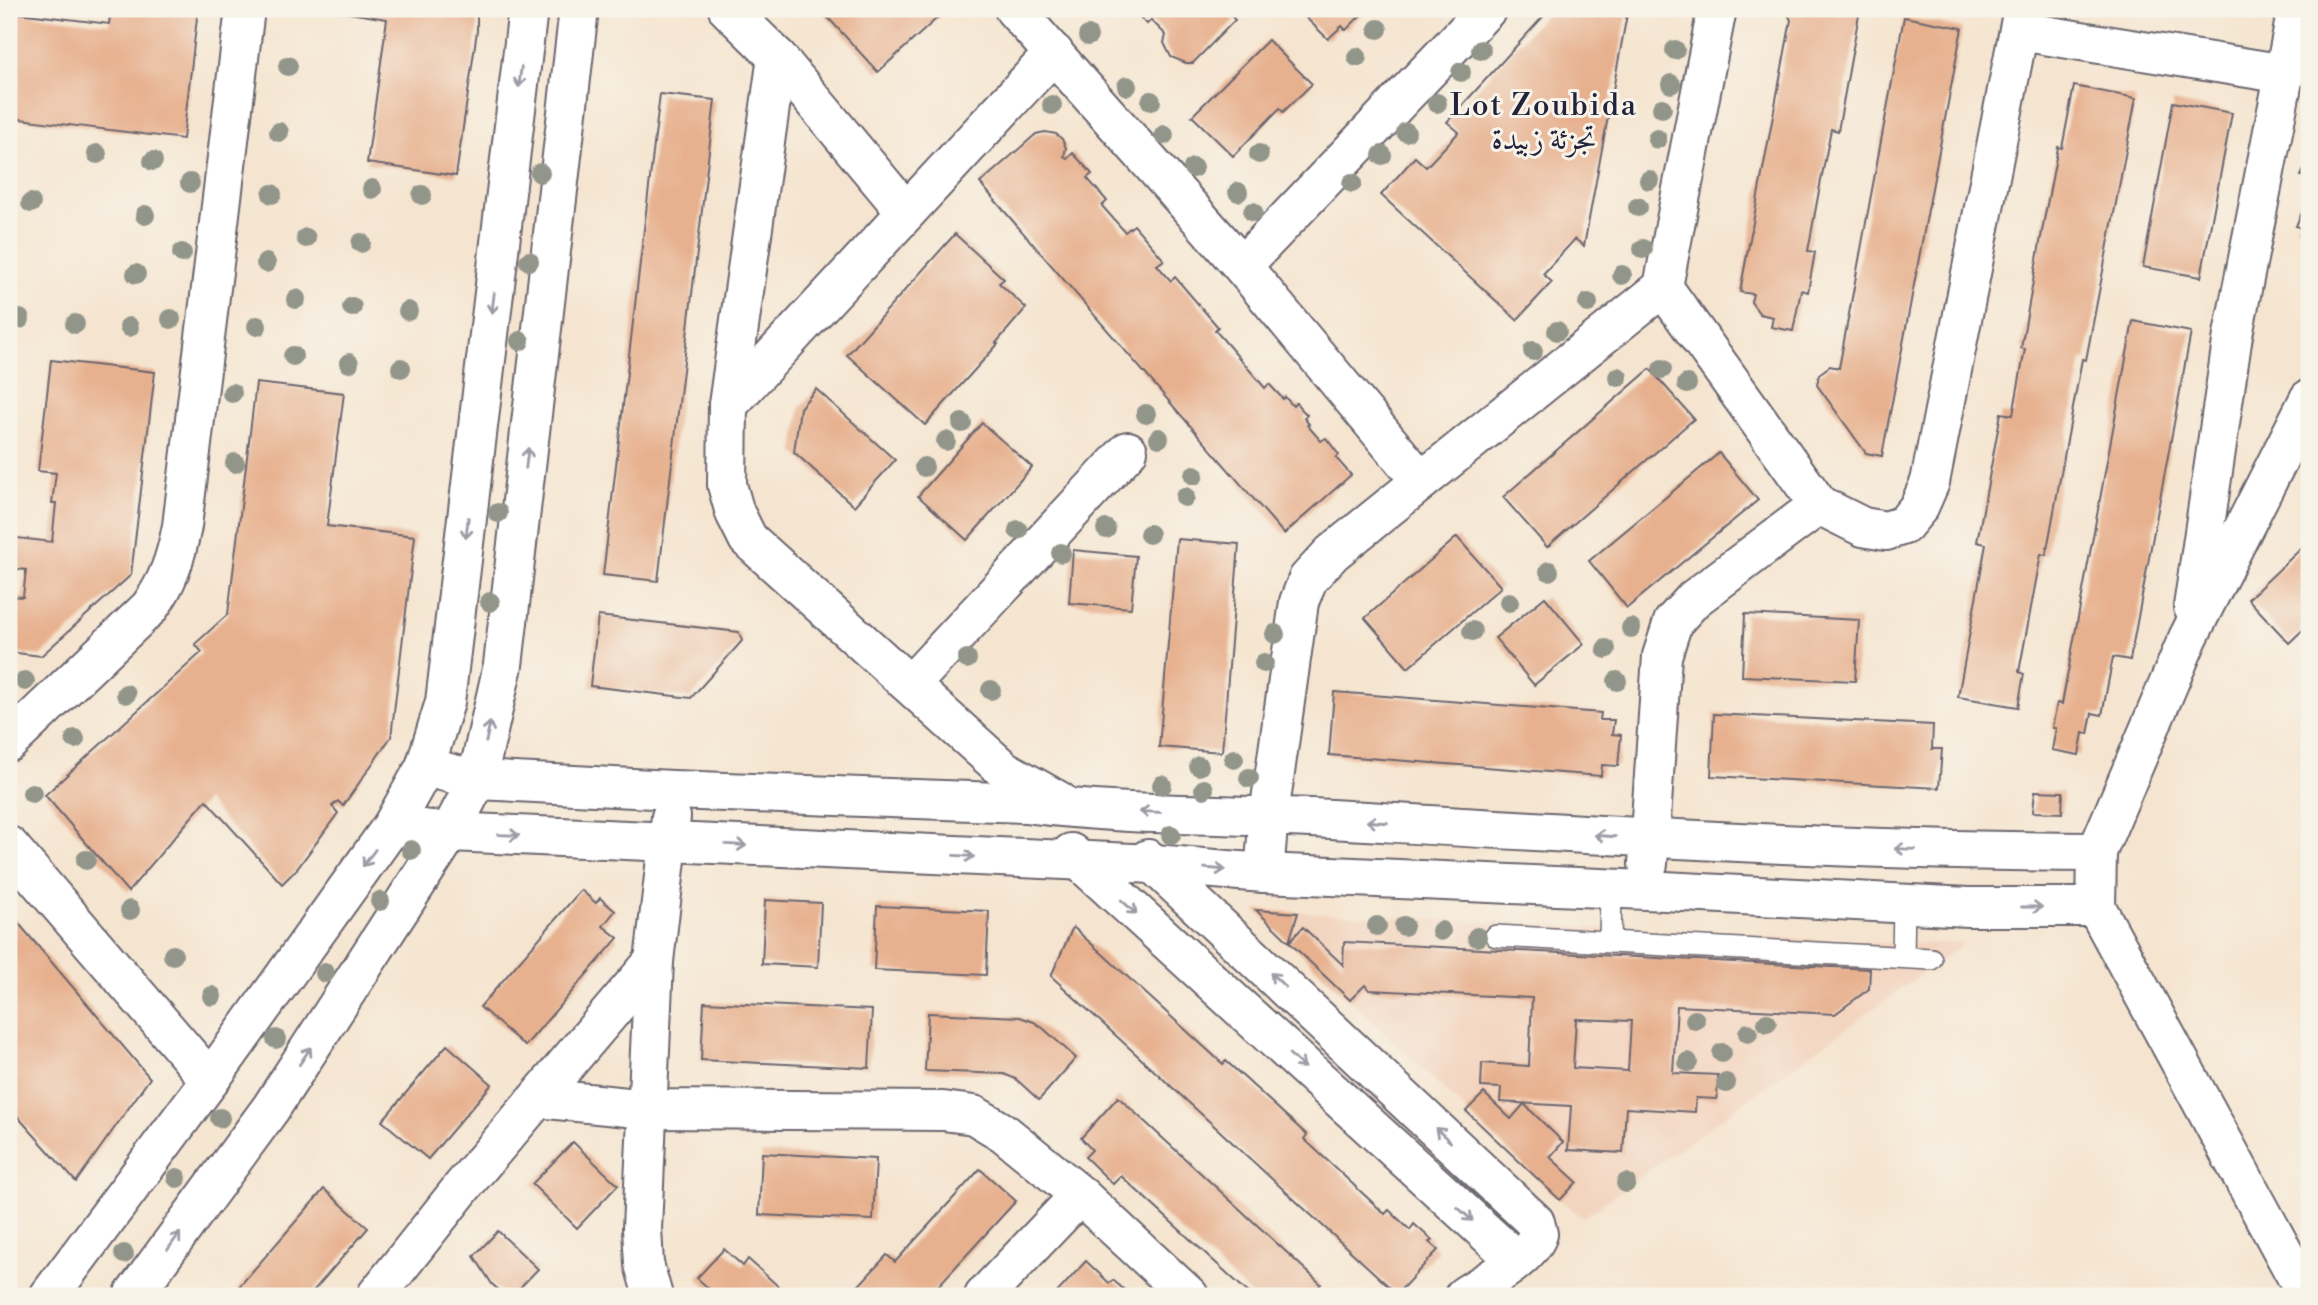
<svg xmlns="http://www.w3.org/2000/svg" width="2318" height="1305" viewBox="0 0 2318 1305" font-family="'Libre Bodoni',Amiri,serif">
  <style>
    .built { fill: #f3d4bf }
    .building { fill: #e7b18f; fill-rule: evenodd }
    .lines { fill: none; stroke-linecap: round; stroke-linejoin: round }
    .service-casing { stroke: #6c666f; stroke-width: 24 }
    .minor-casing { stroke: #6c666f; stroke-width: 42 }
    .secondary-casing { stroke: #6c666f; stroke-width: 42 }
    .service { stroke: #fff; stroke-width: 21 }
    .minor { stroke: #fff; stroke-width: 38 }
    .secondary { stroke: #fff; stroke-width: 38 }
    .tree { fill: #92968a }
    .oneway { stroke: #9c9ca7 }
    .labels { text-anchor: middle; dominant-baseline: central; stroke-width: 6; stroke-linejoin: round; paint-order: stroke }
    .neighbourhood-label { font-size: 30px; letter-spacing: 2px; fill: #22223b; stroke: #f7f3e8 }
  </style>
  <rect width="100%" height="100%" fill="#f7f3e8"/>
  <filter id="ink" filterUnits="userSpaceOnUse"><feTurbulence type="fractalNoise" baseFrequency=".0143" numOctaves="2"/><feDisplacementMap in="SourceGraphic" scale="14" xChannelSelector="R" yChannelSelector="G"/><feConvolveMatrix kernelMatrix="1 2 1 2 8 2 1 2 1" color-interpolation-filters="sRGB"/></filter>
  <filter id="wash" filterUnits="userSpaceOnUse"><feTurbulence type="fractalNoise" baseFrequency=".00686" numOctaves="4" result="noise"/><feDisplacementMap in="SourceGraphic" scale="28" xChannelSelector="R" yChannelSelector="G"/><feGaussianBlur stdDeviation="1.57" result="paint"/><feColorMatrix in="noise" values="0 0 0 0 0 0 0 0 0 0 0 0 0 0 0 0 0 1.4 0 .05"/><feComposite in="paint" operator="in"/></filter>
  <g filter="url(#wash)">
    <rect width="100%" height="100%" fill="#f5e5d0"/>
    <path class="built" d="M 1256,910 L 1903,944 L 1966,942 L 1583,1218 L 1560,1200 Z"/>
    <g id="blocks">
      <g class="building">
        <path d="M 111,9 L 198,9 L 183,139 L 12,118 L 9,132 L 9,12 L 109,24 Z"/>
        <path d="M 324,9 L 477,9 L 477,31 L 456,176 L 367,163 L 387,19 Z"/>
        <path d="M 820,9 L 945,9 L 946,10 L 878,72 Z"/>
        <path d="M 1123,9 L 1225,9 L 1235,20 L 1193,63 L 1186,63 L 1171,57 L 1164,43 L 1166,35 L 1151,20 L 1147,24 L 1134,11 L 1129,15 Z"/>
        <path d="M 1297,9 L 1367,9 L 1346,30 L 1342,26 L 1328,39 Z"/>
        <path d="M 1550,9 L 1628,9 L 1584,246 L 1575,239 L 1543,274 L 1552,282 L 1517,320 L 1381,195 L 1415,157 L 1426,167 L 1459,132 L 1447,122 Z"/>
        <path d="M 1785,9 L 1860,9 L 1838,131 L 1831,129 L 1819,191 L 1808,251 L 1815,252 L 1808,292 L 1801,290 L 1793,331 L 1771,327 L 1773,317 L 1760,314 L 1751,302 L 1753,294 L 1740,292 L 1791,20 Z"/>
        <path d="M 1904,17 L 1962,28 L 1882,456 L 1866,453 L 1817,385 L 1819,374 L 1830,366 L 1839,368 Z"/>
        <path d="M 1268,40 L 1312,84 L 1283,112 L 1280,108 L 1233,156 L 1192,116 Z"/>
        <path d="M 2074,86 L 2136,98 L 2086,360 L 2082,359 L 2046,555 L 2041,554 L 2019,672 L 2024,674 L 2018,707 L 1958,697 L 1986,544 L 1977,542 L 2001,413 L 2013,415 L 2025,349 L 2021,348 L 2045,215 L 2058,147 L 2062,148 Z"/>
        <path d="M 660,94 L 715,100 L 658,581 L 603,575 Z"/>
        <path d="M 2173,102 L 2232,113 L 2201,277 L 2143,267 Z"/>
        <path d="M 1045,132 L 1056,134 L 1062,139 L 1066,148 L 1064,156 L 1067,159 L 1073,153 L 1092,174 L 1087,178 L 1107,201 L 1102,206 L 1125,232 L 1134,225 L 1164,260 L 1157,265 L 1171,281 L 1175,277 L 1218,327 L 1215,330 L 1265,388 L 1269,384 L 1283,399 L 1285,397 L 1293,406 L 1296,403 L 1307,415 L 1304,418 L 1309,424 L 1307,425 L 1321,441 L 1326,438 L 1339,455 L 1336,458 L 1351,475 L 1284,534 L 980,183 L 1036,134 Z"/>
        <path d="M 2309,159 L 2309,180 L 2301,176 Z"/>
        <path d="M 2309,196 L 2309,232 L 2296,226 Z"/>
        <path d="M 955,234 L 1004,279 L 999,283 L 1026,308 L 996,343 L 998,344 L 925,425 L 847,355 Z"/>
        <path d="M 2133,321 L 2191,332 L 2130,660 L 2113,657 L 2102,715 L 2092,713 L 2088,734 L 2083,733 L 2079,755 L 2052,750 L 2056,728 L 2052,728 L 2057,703 L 2062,704 Z"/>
        <path d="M 51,360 L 155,372 L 131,575 L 41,656 L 9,652 L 9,596 L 23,597 L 26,570 L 9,568 L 9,537 L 52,542 L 56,503 L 52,503 L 56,473 L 38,471 Z"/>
        <path d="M 1650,369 L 1694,419 L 1547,547 L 1503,497 Z"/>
        <path d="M 256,383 L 344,393 L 327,526 L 415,536 L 391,737 L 343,806 L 338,801 L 332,806 L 338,813 L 297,869 L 282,884 L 206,800 L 128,892 L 45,795 L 202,652 L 195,644 L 228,614 Z"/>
        <path d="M 816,389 L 895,460 L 854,506 L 794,452 L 800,408 Z"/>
        <path d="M 982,423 L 1032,467 L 967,540 L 918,496 Z"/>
        <path d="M 1719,453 L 1758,500 L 1627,608 L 1589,561 Z"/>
        <path d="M 1457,537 L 1501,587 L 1408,668 L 1365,618 Z"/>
        <path d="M 1177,539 L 1239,544 L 1222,752 L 1159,747 Z"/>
        <path d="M 2309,541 L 2309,624 L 2289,643 L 2248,599 Z"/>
        <path d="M 1073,550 L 1136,556 L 1131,608 L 1069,603 Z"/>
        <path d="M 1545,597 L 1584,644 L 1534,685 L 1495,638 Z"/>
        <path d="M 1745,614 L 1859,620 L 1855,681 L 1742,676 Z"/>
        <path d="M 598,616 L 739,632 L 742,641 L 691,698 L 590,686 Z"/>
        <path d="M 1334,692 L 1601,713 L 1600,720 L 1614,720 L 1612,734 L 1621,735 L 1618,766 L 1602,765 L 1601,776 L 1329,755 Z"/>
        <path d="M 1714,714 L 1933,725 L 1932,749 L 1942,749 L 1939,788 L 1711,776 Z"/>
        <path d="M 2035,791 L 2063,792 L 2062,813 L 2033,812 Z"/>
        <path d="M 581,890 L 596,903 L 600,898 L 615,911 L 603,926 L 618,938 L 525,1046 L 480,1007 Z"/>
        <path d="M 765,900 L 821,903 L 818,967 L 762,964 Z"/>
        <path d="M 877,906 L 989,911 L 986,975 L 874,970 Z"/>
        <path d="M 1256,910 L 1298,913 L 1289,942 Z"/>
        <path d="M 9,912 L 150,1078 L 76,1182 L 9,1107 Z"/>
        <path d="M 1073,927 L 1223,1064 L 1226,1061 L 1307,1135 L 1304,1139 L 1385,1214 L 1389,1210 L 1410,1230 L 1414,1224 L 1432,1240 L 1429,1242 L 1438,1250 L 1397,1294 L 1051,976 Z"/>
        <path d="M 1303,927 L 1343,965 L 1344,942 L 1870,969 L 1869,989 L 1835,1014 L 1677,1006 L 1673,1073 L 1718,1075 L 1717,1099 L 1696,1098 L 1695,1112 L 1626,1108 L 1623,1153 L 1568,1150 L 1571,1106 L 1500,1102 L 1501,1088 L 1481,1087 L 1482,1063 L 1529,1066 L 1532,998 L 1369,990 L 1365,985 L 1350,1000 L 1289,942 ZM 1576,1019 L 1631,1021 L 1628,1071 L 1573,1068 Z"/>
        <path d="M 704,1002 L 872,1010 L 869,1068 L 701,1060 Z"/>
        <path d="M 928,1013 L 1020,1017 L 1034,1022 L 1044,1029 L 1076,1058 L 1039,1100 L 1016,1079 L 1004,1074 L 925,1071 Z"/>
        <path d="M 447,1045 L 492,1084 L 428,1159 L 382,1121 Z"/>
        <path d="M 1484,1093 L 1511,1119 L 1524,1104 L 1563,1142 L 1550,1157 L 1577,1182 L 1560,1200 L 1466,1111 Z"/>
        <path d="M 1118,1097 L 1321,1284 L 1310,1296 L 1252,1296 L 1121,1176 L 1113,1184 L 1085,1157 L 1092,1150 L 1081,1138 Z"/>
        <path d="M 573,1142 L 618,1185 L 577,1228 L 532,1184 Z"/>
        <path d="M 762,1153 L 876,1159 L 873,1220 L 759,1215 Z"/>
        <path d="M 980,1169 L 1016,1201 L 929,1296 L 850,1295 L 887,1255 L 895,1262 Z"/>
        <path d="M 324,1189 L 368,1228 L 309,1296 L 240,1296 L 242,1294 L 237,1289 Z"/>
        <path d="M 498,1231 L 538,1269 L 512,1296 L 505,1296 L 492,1284 L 474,1256 Z"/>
        <path d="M 724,1249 L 743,1266 L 748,1259 L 779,1287 L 771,1296 L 717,1296 L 697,1278 Z"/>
        <path d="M 1086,1261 L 1109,1283 L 1113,1280 L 1131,1296 L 1054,1296 Z"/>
      </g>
    </g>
  </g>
  <g filter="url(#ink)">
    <use href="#blocks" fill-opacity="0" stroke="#6c666f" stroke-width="2"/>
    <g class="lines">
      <g class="service-casing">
        <g id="service">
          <path d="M 1496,936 L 1931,959"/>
          <path d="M 1610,942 L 1611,888"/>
          <path d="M 1903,957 L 1904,904"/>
        </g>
      </g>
      <g class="minor-casing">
        <g id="minor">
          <path d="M 728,9 L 777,57 L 906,212"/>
          <path d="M 1014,9 L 1242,266 L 1421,481"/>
          <path d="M 1717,9 L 1663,287 L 1819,505 L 1863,527 L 1886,531 L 1904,525 L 1919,507 L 1930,482 L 2023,9"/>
          <path d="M 2019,31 L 2285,74"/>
          <path d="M 777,57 L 728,405 L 727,485 L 735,513 L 748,539 L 1004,770 L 1059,801"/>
          <path d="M 1242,266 L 1487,9"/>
          <path d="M 728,405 L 1054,53"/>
          <path d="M 2193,607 L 2233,335 L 2297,9"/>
          <path d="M 911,684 L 1128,451"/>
          <path d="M 9,742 L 149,608 C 168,583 176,557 182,526 L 245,9"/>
          <path d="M 425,767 L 477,780 L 673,790 L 1025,803 C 1132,817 1241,813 1348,820 C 1597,835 1847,851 2097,852"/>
          <path d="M 392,826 L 450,832 L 1154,864 L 1264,873 L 1646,890 L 1968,907 L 2096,907"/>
          <path d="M 9,846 L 210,1080"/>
          <path d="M 1071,853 L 1516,1260"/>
          <path d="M 1148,859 L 1535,1222 L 1538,1234 C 1532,1257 1484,1283 1464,1296"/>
          <path d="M 1648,864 L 1662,656 L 1673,622 L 1694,599 L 1819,505"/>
          <path d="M 1264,873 L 1269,815 L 1299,602 L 1308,579 L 1332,553 L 1663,287"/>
          <path d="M 538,1098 L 647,1109 L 943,1111 L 974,1115 L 1004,1133 L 1080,1195 L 1189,1296"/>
          <path d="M 376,1296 L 463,1186 L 654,961"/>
          <path d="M 653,1296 L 644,1264 L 642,1229 L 654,961 L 671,817"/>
          <path d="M 984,1296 L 1080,1195"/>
          <path d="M 2307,1296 L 2096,907 L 2097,852 L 2188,638 L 2309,399"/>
        </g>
      </g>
      <g class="secondary-casing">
        <g id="secondary">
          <path d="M 49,1296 L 210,1080 L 392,826 L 425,767 L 445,702 L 528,9"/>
          <path d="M 133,1296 L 271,1108 L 450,832 L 477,780 L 503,665 L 579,9"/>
        </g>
      </g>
      <use href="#service" class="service"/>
      <use href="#minor" class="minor"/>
      <use href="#secondary" class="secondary"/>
    </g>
    <g class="tree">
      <circle cx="1378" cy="29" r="10"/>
      <circle cx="1088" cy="36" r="10"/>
      <circle cx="1481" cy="50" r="10"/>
      <circle cx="1675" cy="50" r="10"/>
      <circle cx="1357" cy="57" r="10"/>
      <circle cx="288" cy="66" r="10"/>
      <circle cx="1461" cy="72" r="10"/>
      <circle cx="1671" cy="84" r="10"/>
      <circle cx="1127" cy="86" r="10"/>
      <circle cx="1151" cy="101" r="10"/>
      <circle cx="1437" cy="103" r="10"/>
      <circle cx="1052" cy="105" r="10"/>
      <circle cx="1662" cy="108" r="10"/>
      <circle cx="279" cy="132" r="10"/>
      <circle cx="1406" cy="132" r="10"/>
      <circle cx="1164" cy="135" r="10"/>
      <circle cx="1657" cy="139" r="10"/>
      <circle cx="97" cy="154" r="10"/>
      <circle cx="1259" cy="154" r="10"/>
      <circle cx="1382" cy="155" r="10"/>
      <circle cx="153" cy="161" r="10"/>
      <circle cx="1193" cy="168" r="10"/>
      <circle cx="540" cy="173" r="10"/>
      <circle cx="1649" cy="180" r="10"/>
      <circle cx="190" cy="183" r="10"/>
      <circle cx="1352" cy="183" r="10"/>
      <circle cx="372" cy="189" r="10"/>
      <circle cx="1238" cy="192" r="10"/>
      <circle cx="272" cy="194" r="10"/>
      <circle cx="422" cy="195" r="10"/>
      <circle cx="31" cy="203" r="10"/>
      <circle cx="1638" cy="207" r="10"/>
      <circle cx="1253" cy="212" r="10"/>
      <circle cx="145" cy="215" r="10"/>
      <circle cx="306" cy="238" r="10"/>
      <circle cx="361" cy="243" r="10"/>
      <circle cx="1643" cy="249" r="10"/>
      <circle cx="182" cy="253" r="10"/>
      <circle cx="529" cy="261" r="10"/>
      <circle cx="266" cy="263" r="10"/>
      <circle cx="136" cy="274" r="10"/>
      <circle cx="1622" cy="275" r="10"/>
      <circle cx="296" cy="299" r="10"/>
      <circle cx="1588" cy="303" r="10"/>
      <circle cx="352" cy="307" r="10"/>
      <circle cx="408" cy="311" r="10"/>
      <circle cx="20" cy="319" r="10"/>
      <circle cx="171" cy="319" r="10"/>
      <circle cx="75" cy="324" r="10"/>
      <circle cx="257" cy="326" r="10"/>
      <circle cx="129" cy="327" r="10"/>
      <circle cx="1557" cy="331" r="10"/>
      <circle cx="520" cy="341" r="10"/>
      <circle cx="1533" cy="351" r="10"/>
      <circle cx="293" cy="356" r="10"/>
      <circle cx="349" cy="363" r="10"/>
      <circle cx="401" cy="368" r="10"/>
      <circle cx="1662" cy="369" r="10"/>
      <circle cx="1618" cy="377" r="10"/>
      <circle cx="1687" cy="384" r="10"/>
      <circle cx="232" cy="393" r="10"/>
      <circle cx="1146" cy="414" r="10"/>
      <circle cx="962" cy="423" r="10"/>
      <circle cx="1159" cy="438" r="10"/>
      <circle cx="946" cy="441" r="10"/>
      <circle cx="235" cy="463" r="10"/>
      <circle cx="924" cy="467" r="10"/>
      <circle cx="1194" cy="475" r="10"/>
      <circle cx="1185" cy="497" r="10"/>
      <circle cx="498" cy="513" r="10"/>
      <circle cx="1106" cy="529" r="10"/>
      <circle cx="1018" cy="530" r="10"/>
      <circle cx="1149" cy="534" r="10"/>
      <circle cx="1061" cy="553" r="10"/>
      <circle cx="1549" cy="571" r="10"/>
      <circle cx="490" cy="602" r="10"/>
      <circle cx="1509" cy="602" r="10"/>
      <circle cx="1631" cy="628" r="10"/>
      <circle cx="1472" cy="631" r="10"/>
      <circle cx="1275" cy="634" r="10"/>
      <circle cx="1606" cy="649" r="10"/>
      <circle cx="967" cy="659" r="10"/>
      <circle cx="1264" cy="663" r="10"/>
      <circle cx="25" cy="681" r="10"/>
      <circle cx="1617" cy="681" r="10"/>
      <circle cx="991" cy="690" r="10"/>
      <circle cx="126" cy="694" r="10"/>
      <circle cx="75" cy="739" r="10"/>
      <circle cx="1234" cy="759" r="10"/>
      <circle cx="1199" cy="766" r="10"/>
      <circle cx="1249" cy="778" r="10"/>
      <circle cx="1162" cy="785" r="10"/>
      <circle cx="1204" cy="789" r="10"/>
      <circle cx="32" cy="793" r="10"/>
      <circle cx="1171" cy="835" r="10"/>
      <circle cx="411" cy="850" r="10"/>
      <circle cx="86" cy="860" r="10"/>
      <circle cx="380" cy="901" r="10"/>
      <circle cx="130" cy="910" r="10"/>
      <circle cx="1377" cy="926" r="10"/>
      <circle cx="1404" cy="926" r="10"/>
      <circle cx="1441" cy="931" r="10"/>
      <circle cx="1477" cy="937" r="10"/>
      <circle cx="173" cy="955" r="10"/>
      <circle cx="325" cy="973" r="10"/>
      <circle cx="212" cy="996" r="10"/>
      <circle cx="1695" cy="1020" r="10"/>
      <circle cx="1767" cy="1023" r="10"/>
      <circle cx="1748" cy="1033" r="10"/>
      <circle cx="276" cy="1039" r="10"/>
      <circle cx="1722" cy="1053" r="10"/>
      <circle cx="1688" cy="1062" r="10"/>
      <circle cx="1726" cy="1083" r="10"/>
      <circle cx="220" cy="1118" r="10"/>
      <circle cx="177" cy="1178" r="10"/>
      <circle cx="1626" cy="1183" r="10"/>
      <circle cx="124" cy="1254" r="10"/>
    </g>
    <defs><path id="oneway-shaft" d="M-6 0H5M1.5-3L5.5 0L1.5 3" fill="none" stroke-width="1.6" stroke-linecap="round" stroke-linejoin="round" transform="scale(1.75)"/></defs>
    <g class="oneway">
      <use href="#oneway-shaft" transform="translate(520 77) rotate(97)"/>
      <use href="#oneway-shaft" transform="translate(493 303) rotate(97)"/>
      <use href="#oneway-shaft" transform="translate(527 458) rotate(-83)"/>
      <use href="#oneway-shaft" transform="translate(467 528) rotate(97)"/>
      <use href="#oneway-shaft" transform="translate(488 732) rotate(-78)"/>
      <use href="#oneway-shaft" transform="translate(1150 812) rotate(-178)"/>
      <use href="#oneway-shaft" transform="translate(1377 822) rotate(-176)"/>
      <use href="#oneway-shaft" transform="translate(509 835) rotate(2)"/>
      <use href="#oneway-shaft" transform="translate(1605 836) rotate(-176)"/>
      <use href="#oneway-shaft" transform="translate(736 845) rotate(3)"/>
      <use href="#oneway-shaft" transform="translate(1905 849) rotate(-178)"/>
      <use href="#oneway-shaft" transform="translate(964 856) rotate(3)"/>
      <use href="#oneway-shaft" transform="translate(369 858) rotate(126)"/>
      <use href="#oneway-shaft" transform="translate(1215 869) rotate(5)"/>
      <use href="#oneway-shaft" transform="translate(1129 907) rotate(42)"/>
      <use href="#oneway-shaft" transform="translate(2032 907)"/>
      <use href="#oneway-shaft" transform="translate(1278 980) rotate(-137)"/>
      <use href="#oneway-shaft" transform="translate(305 1056) rotate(-57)"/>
      <use href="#oneway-shaft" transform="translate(1297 1061) rotate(42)"/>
      <use href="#oneway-shaft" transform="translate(1443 1135) rotate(-137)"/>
      <use href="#oneway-shaft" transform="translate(1465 1214) rotate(42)"/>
      <use href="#oneway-shaft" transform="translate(174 1241) rotate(-54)"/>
    </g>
  </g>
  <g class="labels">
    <g class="neighbourhood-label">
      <text x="1544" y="106">Lot Zoubida<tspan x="1544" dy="34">تجزئة زبيدة</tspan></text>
    </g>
  </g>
  <rect width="2318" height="1305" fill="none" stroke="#f7f3e8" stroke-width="35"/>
</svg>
